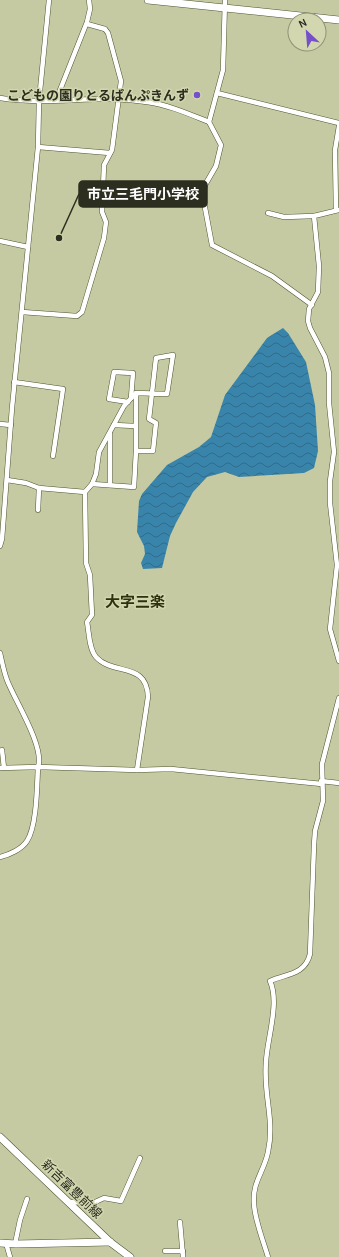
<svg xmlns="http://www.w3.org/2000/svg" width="339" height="1257" viewBox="0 0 339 1257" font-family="Karla,'Noto Sans JP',sans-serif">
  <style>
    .water { fill: url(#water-waves) }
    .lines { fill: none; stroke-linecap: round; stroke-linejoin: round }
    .street-casing { stroke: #505431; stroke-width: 5.5 }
    .secondary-casing { stroke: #505431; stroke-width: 8 }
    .primary-casing { stroke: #505431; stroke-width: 8 }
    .street { stroke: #fff; stroke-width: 4.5 }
    .secondary { stroke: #fff; stroke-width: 7 }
    .primary { stroke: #fff; stroke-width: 7 }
    .poi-dot { fill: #7650c9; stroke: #d2d7af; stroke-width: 1.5 }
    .labels { text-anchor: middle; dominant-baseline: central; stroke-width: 3; stroke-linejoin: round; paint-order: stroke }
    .poi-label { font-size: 13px; font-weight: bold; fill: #2c2e1f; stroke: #d2d7af; text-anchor: end }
    .street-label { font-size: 13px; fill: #2c2e1f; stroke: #d2d7af }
    .quarter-label { font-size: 15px; font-weight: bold; fill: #2e310e; stroke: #d2d7af }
    .leader { fill: none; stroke: #2c2e1f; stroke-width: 1.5 }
    .callout-dot { fill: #2c2e1f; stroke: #d2d7af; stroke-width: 1.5 }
    .callout { fill: #2c2e1f; stroke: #2c2e1f; stroke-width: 1.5 }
    .callout-label { font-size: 14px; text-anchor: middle; font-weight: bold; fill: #fff }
  </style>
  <defs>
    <pattern id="water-waves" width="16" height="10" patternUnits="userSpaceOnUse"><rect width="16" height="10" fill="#3984ab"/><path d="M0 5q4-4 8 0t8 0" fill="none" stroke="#306c8b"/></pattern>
  </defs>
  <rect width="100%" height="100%" fill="#c5caa2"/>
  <path class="water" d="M 283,328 L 288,333 L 306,362 L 315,405 L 318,451 L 314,468 L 304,473 L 239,477 L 225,472 L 207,477 L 193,492 L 176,523 L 170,536 L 162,568 L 143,569 L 141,563 L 145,554 L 144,546 L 137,532 L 139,501 L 142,494 L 167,465 L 199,447 L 211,437 L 225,395 L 267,338 Z"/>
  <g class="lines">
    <g class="street-casing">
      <g id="street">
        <path d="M 217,93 L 339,123"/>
        <path d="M 0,98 C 49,106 99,94 147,102 C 169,105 189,114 209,122 L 221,145 L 216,166 L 205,185 L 203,197 L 212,245 L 272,276 L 312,305"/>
        <path d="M 56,100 L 87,22 L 90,9 L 89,0"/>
        <path d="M 209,122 L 223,70 L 225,0"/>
        <path d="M 38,147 L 110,153"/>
        <path d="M 336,210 L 335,150 L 339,126"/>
        <path d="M 339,210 L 314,216 L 319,266 L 318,292 L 309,309 L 308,321 L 310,328 L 325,357 L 329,373 L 329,403 L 334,452 L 330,481 L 330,503 L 337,565 L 330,629 L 339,661"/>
        <path d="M 268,213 L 284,217 L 314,216"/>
        <path d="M 0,241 L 28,247"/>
        <path d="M 22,312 L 77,316 L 82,312 L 104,238 L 106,222 L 102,212 L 104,165 L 112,150 L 121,81 L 108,33 L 105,29 L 87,24"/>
        <path d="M 14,382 L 63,389 L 53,456"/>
        <path d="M 128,402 L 109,399 L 114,372 L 133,373 L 131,398"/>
        <path d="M 0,424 L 11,425"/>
        <path d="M 114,425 L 135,426"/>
        <path d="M 136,451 L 153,451 L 156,423 L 149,419 L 156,358 L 173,355 L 167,394 L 136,393 L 124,406 L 99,452 L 96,474 L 92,484 L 85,492 L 86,563 L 90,575 L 92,615 L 87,622 C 89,632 89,649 96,657 C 113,676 147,661 148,697 L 137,770"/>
        <path d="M 7,480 L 26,483 L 39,488 L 85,492"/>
        <path d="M 92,484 L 134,487 L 136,451 L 136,393"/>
        <path d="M 110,485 L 110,433"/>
        <path d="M 38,510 L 39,488"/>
        <path d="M 0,546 L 2,539 L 12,408 L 38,147 L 39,101 L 49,0"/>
        <path d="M 0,653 C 2,662 4,672 7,680 C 15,701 45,747 38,767 C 37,785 37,826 27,841 C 22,849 9,855 0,857"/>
        <path d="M 2,750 L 4,768"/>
        <path d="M 0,768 L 38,767 L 137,770 L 171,769 L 322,784"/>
        <path d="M 321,781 L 339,783"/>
        <path d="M 69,1202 L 93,1203 L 104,1198 L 121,1201 L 140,1158"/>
        <path d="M 180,1222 L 183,1257"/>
        <path d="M 6,1243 L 10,1257"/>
        <path d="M 15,1244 L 20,1220 L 27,1199"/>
        <path d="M 165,1251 L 183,1251"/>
        <path d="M 268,1257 C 263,1240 255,1221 254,1204 C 252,1182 264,1172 268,1152 C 275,1119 263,1095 266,1062 C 267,1039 280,1003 270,981 C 286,974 305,975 310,954 L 314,845 L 315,831 L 323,801 L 322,764 L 339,698"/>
      </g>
    </g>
    <g class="secondary-casing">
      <g id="secondary">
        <path d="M 0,1137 L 110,1242 L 130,1257"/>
        <path d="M 0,1243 L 16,1244 L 110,1242"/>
      </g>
    </g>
    <g class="primary-casing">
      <path id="primary" d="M 148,0 L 339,20"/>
    </g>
    <use href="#street" class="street"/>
    <use href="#secondary" class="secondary"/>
    <use href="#primary" class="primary"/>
  </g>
  <circle class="poi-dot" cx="197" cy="95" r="4"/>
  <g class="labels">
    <g class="poi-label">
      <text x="189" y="95">こどもの園りとるぱんぷきんず</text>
    </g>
    <g class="street-label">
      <text transform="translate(72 1189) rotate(44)">新吉富豊前線</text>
    </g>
    <g class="quarter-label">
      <text x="135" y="602">大字三楽</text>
    </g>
  </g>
  <path class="leader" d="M59 238L79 194"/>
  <circle class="callout-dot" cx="59" cy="238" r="4"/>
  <rect class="callout" x="79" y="181" width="128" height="26" rx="4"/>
  <g class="callout-label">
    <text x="143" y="199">市立三毛門小学校</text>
  </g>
  <g transform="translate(307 32) rotate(334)"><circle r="19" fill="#d2d7af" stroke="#909375"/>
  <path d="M0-3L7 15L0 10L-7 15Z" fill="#7650c9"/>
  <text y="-6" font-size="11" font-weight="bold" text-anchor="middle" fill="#2c2e1f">N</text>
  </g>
</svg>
